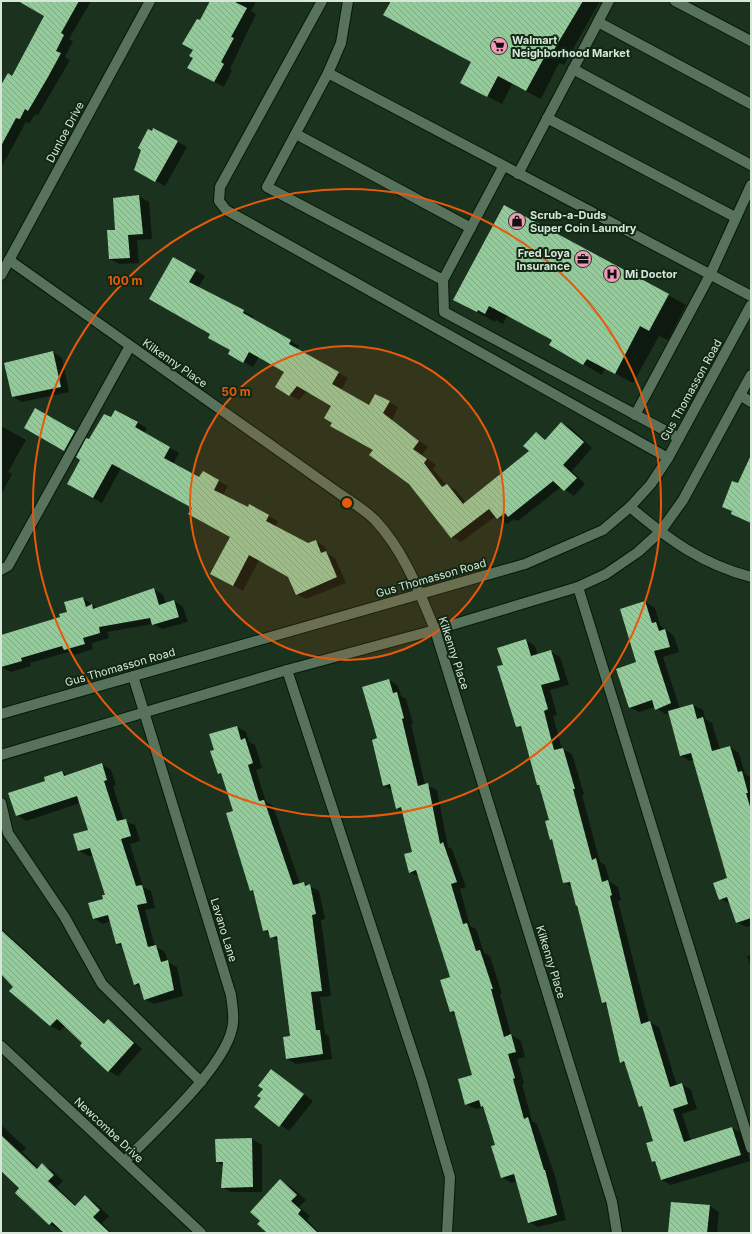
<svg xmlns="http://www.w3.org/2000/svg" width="752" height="1234" viewBox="0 0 752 1234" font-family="Inter,sans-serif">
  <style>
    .shadow { fill: #0007 }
    .building { fill: url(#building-back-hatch) }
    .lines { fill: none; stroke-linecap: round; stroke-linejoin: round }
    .lane-casing { stroke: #041908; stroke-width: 12 }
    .street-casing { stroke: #041908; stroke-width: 12 }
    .secondary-casing { stroke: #041908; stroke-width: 12 }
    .lane { stroke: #59725c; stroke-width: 10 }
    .street { stroke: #59725c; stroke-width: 10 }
    .secondary { stroke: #59725c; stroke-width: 10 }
    .ring { fill: none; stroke: #e8590c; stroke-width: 2 }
    .labels { text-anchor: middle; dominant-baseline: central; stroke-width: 4; stroke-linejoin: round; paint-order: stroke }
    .poi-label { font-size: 11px; font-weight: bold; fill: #d9e7da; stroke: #112815; text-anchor: start }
    .street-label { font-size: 11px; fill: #d9e7da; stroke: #112815 }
    .centre { fill: #e8590c; stroke: #112815; stroke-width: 2 }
    .ring-label { font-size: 12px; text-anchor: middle; font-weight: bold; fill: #e8590c; stroke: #112815; stroke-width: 4; stroke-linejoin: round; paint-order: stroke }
  </style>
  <defs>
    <pattern id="building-back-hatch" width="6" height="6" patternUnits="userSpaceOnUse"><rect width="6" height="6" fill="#93cb9a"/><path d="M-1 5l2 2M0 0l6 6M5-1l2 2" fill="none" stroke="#7eaa84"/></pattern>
  </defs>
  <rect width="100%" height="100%" fill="#1b321e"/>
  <g class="shadow">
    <path d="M 28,1 L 91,1 L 69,39 L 73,41 L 65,57 L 70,60 L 38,115 L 35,114 L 29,124 L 26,122 L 1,168 L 1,88 L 13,77 L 46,15 Z"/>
    <path d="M 211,1 L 256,1 L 251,11 L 256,14 L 230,69 L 232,70 L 224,87 L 198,73 L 194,57 L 200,22 Z"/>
    <path d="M 392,1 L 600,1 L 564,65 L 559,63 L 541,99 L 512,84 L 502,104 L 475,90 L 472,62 Z"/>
    <path d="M 154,129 L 187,147 L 165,186 L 135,170 Z"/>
    <path d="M 139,196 L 149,202 L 152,239 L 137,240 L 139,263 L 119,264 L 110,259 L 116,231 L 114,198 Z"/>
    <path d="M 173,258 L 205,276 L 198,288 L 253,316 L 252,319 L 299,346 L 297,350 L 348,378 L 341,390 L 369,407 L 389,402 L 398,407 L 392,420 L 428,447 L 422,455 L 436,465 L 433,469 L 446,485 L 456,490 L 466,503 L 530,451 L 536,433 L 547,440 L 562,423 L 571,428 L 592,448 L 572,471 L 585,484 L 574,496 L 561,487 L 518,521 L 514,519 L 507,524 L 496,516 L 461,542 L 452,537 L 409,483 L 374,450 L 333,422 L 332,405 L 307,391 L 299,400 L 276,387 L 285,371 L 259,357 L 253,367 L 229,354 L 231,350 Z"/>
    <path d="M 668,295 L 686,305 L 668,340 L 659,336 L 633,383 L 605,368 L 602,375 L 551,345 L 553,340 L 507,316 L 503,324 L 496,320 L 495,322 L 454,299 Z"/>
    <path d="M 53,352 L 62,358 L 69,392 L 22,402 L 13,397 Z"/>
    <path d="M 35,410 L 84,438 L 74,455 L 25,427 Z"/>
    <path d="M 116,411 L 147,428 L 144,433 L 179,453 L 173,464 L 200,479 L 203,472 L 219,481 L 228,486 L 223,495 L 248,509 L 250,505 L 269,516 L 278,521 L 275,527 L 308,544 L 316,541 L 325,547 L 328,554 L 335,558 L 346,583 L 306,599 L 296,594 L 289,576 L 259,560 L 243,591 L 221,579 L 231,536 L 193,508 L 121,468 L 102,503 L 68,484 L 90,441 L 111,419 Z"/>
    <path d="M 1,426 L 26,440 L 8,472 L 12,474 L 1,495 Z"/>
    <path d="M 154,589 L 163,595 L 166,604 L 174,601 L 183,607 L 188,622 L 162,629 L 153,624 L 107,632 L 109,638 L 92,643 L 93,649 L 74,655 L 68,652 L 30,663 L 31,666 L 11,672 L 1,667 L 1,635 L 62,618 L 83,598 L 97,608 Z"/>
    <path d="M 645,602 L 655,608 L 660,625 L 674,636 L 679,652 L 663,657 L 680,709 L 693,705 L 703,710 L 705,719 L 712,723 L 720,750 L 730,747 L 739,753 L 745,774 L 751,777 L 751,927 L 751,926 L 746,927 L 736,922 L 731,904 L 720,899 L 728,878 L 694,759 L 690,761 L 680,755 L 669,713 L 665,714 L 655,707 L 639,712 L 629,707 Z"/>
    <path d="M 526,640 L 535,646 L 538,655 L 551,652 L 560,657 L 569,685 L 550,690 L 557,715 L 553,716 L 562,749 L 572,754 L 584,794 L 582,795 L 600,862 L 605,865 L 610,882 L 618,887 L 621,900 L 618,901 L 649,1022 L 659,1027 L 677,1086 L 682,1084 L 691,1090 L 697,1109 L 682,1114 L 691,1141 L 732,1128 L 742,1133 L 750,1161 L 671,1185 L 662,1180 L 657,1164 L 652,1161 L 654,1142 L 644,1109 L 640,1106 L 626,1065 L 621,1062 L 608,1006 L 603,1003 L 572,887 L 564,882 L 553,840 L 551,839 L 551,821 L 541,786 L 538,785 L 523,730 L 517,726 L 504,665 Z"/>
    <path d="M 389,680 L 398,686 L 401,696 L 406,699 L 413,723 L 411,724 L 425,785 L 437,790 L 448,847 L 452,849 L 466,887 L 460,889 L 470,926 L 476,929 L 484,953 L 490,956 L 502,994 L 500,994 L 511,1035 L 521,1041 L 525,1057 L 517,1059 L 524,1083 L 522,1084 L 532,1121 L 537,1124 L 555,1176 L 566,1220 L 538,1227 L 529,1222 L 517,1181 L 511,1183 L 502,1177 L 496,1146 L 484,1107 L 476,1109 L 466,1104 L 473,1076 L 456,1015 L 450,1012 L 451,978 L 419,877 L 410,872 L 414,852 L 403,812 L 397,808 L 392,790 L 384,785 L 378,739 Z"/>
    <path d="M 237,727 L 246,732 L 249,742 L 255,745 L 262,768 L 256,770 L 266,802 L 273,806 L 300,884 L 304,883 L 319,891 L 325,919 L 321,920 L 331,996 L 320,997 L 325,1034 L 329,1036 L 332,1059 L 296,1064 L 287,1059 L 291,1036 L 279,942 L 264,930 L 255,893 L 251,891 L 234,812 L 223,776 L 219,773 L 215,751 Z"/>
    <path d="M 102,764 L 111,770 L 116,785 L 113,786 L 124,821 L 135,825 L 140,841 L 130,844 L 143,887 L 151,891 L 155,908 L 145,910 L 155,946 L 165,952 L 168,962 L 177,967 L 183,996 L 154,1004 L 144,999 L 141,988 L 135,984 L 124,948 L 117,944 L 111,921 L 103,924 L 93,918 L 106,895 L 94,855 L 89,856 L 79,851 L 89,831 L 80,803 L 26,821 L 17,815 L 46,781 L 62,772 L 67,775 Z"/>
    <path d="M 1,928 L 105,1024 L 108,1021 L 117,1026 L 142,1049 L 118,1076 L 108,1071 L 84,1043 L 65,1026 L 60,1031 L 51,1026 L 1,973 Z"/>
    <path d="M 751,955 L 751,969 L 747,956 Z"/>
    <path d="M 272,1070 L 313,1101 L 289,1131 L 255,1107 L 262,1098 Z"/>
    <path d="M 1,1125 L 26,1148 L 22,1152 L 39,1168 L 42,1165 L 52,1170 L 63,1181 L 57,1187 L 76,1206 L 85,1197 L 94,1202 L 109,1216 L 102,1223 L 112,1233 L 65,1233 L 60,1228 L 59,1230 L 50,1224 L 21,1188 L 3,1172 L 1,1175 Z"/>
    <path d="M 252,1139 L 262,1145 L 262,1192 L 231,1192 L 222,1187 L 224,1166 L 217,1162 L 216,1140 Z"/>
    <path d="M 280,1181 L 290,1186 L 306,1200 L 299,1207 L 310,1216 L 307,1220 L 320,1233 L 268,1233 L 261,1220 Z"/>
    <path d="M 710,1206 L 719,1212 L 717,1233 L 669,1233 Z"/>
  </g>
  <g class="building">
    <path d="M 18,1 L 79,1 L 61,33 L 64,35 L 56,51 L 61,53 L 48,77 L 28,111 L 25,109 L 20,119 L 16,118 L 1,146 L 1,85 L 8,73 L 12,76 L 44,16 Z"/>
    <path d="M 210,1 L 233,1 L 247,8 L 231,37 L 234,38 L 221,62 L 224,64 L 214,82 L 187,68 L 193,58 L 189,56 L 193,50 L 182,44 L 197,19 L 200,20 Z"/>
    <path d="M 391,1 L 583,1 L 549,58 L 545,56 L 526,91 L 498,76 L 487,97 L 460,83 L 471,62 L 383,15 Z"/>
    <path d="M 153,128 L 178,141 L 155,182 L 134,170 L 141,150 L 138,148 L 148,129 L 152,131 Z"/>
    <path d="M 139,195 L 143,234 L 128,235 L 130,258 L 109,259 L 107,230 L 115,230 L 113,198 Z"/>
    <path d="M 504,205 L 669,294 L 649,331 L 640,326 L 615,374 L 587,359 L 583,365 L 549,345 L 552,340 L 489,306 L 485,314 L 478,310 L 477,312 L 453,300 Z"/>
    <path d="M 173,257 L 196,270 L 189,282 L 244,310 L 243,313 L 291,340 L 289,344 L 339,372 L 332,384 L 369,405 L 375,394 L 390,401 L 383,413 L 419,441 L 413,449 L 427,459 L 424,463 L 442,487 L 447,484 L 463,504 L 529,451 L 523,446 L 536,432 L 545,440 L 561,422 L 584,442 L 563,465 L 577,478 L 564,491 L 553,481 L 508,517 L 505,513 L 497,519 L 489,509 L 451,538 L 409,484 L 369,455 L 373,450 L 330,426 L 332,423 L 324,418 L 331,406 L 297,386 L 289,396 L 275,387 L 284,372 L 249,352 L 243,363 L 228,354 L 230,350 L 208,338 L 210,334 L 149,299 Z"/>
    <path d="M 53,351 L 61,387 L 12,397 L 4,363 Z"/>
    <path d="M 35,408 L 75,431 L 64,451 L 24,428 Z"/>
    <path d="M 115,410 L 138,422 L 135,427 L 170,447 L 164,458 L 199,477 L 203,471 L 219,480 L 214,490 L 248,507 L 249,504 L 269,515 L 266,521 L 308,543 L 316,540 L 321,553 L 326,551 L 337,577 L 296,595 L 288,577 L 249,555 L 233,586 L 210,574 L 230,537 L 188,514 L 192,508 L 112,464 L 93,498 L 67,484 L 80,460 L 76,457 L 86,438 L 89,439 L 104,414 L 111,417 Z"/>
    <path d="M 751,455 L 751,523 L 731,514 L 732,511 L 722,507 L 732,481 L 738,483 Z"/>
    <path d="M 154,588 L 159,605 L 174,600 L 179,617 L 152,625 L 150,618 L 99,627 L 100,633 L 83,638 L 85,644 L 64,650 L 62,646 L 21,658 L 22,661 L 1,667 L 1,635 L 60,617 L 59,614 L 67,612 L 64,602 L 83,597 L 86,607 L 92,604 L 93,609 Z"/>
    <path d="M 645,601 L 652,623 L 656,622 L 659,631 L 665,629 L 670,647 L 654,651 L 671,703 L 655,710 L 652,700 L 629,708 L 616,669 L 636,662 L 620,609 Z"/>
    <path d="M 526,639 L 531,656 L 551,650 L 560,680 L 541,685 L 548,709 L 544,711 L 554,750 L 563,748 L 575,789 L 573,789 L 592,860 L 596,858 L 602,882 L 608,880 L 612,895 L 610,896 L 641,1024 L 650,1021 L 670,1087 L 682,1083 L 688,1104 L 673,1109 L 684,1142 L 732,1127 L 741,1155 L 661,1180 L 655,1161 L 652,1162 L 646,1143 L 653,1141 L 642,1106 L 639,1107 L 624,1061 L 620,1063 L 606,1002 L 602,1003 L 577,905 L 576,906 L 570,882 L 563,883 L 552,839 L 550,840 L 545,821 L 549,820 L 539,785 L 537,785 L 521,726 L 516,727 L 497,666 L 503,665 L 497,648 Z"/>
    <path d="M 389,679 L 393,693 L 397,692 L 404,718 L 402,719 L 418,786 L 428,783 L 440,844 L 443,842 L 457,882 L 451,884 L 463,924 L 467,923 L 476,951 L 480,950 L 493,989 L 491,989 L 504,1037 L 511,1034 L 516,1052 L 508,1054 L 515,1078 L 513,1079 L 524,1119 L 528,1117 L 544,1170 L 545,1170 L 557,1215 L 528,1223 L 514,1174 L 501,1178 L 491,1146 L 495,1145 L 483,1106 L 481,1107 L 479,1100 L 465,1105 L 458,1079 L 472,1075 L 454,1011 L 450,1012 L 440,980 L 450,977 L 416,870 L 409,873 L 404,854 L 412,852 L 401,807 L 396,809 L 390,784 L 383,786 L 372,740 L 377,738 L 362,687 Z"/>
    <path d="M 693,704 L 697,719 L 703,717 L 712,751 L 730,746 L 738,772 L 742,771 L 748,793 L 746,793 L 751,810 L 751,918 L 736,923 L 727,897 L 719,900 L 713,883 L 727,878 L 691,753 L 680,756 L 668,711 Z"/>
    <path d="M 237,726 L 241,740 L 245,738 L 253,763 L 248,765 L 259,801 L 264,800 L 293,885 L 304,882 L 305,886 L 310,884 L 316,914 L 312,915 L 322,991 L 311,992 L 316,1030 L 320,1030 L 323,1054 L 286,1059 L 283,1037 L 290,1036 L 277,936 L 270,938 L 268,930 L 263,931 L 253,890 L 250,891 L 226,813 L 233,811 L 221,773 L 218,774 L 210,751 L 214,750 L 209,734 Z"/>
    <path d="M 102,763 L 107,780 L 104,781 L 117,821 L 126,819 L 131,836 L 121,839 L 136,886 L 142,885 L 147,903 L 137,905 L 148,947 L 156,945 L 161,962 L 168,960 L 174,990 L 144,1000 L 139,983 L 134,985 L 121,943 L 116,944 L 108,915 L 93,919 L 88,903 L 103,899 L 102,895 L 105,895 L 90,848 L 78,851 L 73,834 L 88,830 L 77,796 L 16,816 L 8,793 L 45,781 L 44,777 L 62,771 L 64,776 Z"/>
    <path d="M 1,930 L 104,1024 L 108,1019 L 134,1043 L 108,1072 L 80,1046 L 82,1043 L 57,1019 L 50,1026 L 9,991 L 13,987 L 1,974 Z"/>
    <path d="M 271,1069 L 304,1094 L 279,1127 L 254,1107 L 261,1098 L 257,1096 L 263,1089 L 258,1086 Z"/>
    <path d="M 1,1135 L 37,1169 L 42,1163 L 54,1175 L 48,1181 L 75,1206 L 85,1195 L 100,1210 L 93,1217 L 110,1233 L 64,1233 L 52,1222 L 49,1225 L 15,1193 L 19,1188 L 1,1171 Z"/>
    <path d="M 252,1138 L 253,1187 L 221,1188 L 223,1162 L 216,1162 L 215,1139 Z"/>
    <path d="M 280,1179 L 297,1195 L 291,1201 L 301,1210 L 298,1214 L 318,1233 L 267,1233 L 257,1224 L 260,1221 L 250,1212 Z"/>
    <path d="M 671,1202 L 710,1205 L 707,1233 L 668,1233 Z"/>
  </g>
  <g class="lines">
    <g class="lane-casing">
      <g id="lane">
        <path d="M 322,1 L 220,187 L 219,201 L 226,210 L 668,458"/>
        <path d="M 675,1 L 751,41"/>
        <path d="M 598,22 L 751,104"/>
        <path d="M 573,69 L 751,165"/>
        <path d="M 328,73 L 341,43 L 348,1"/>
        <path d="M 547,118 L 735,217"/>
        <path d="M 296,134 L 471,228"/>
        <path d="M 503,167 L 443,280 L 444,312 L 679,438"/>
        <path d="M 518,174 L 609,1"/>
        <path d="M 443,280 L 267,187 L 328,73 L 751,296"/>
        <path d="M 740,395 L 751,402"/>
        <path d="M 635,415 L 710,275 L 751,185"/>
        <path d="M 1,570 L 8,566 L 130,346"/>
        <path d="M 578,587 L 751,1148"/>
        <path d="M 287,670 L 422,1081 L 450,1177 L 447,1233"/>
        <path d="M 1,803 L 8,833 L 64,916 L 102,984 L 201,1082"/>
      </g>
    </g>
    <g class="street-casing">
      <g id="street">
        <path d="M 9,260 L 340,494 C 352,502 365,510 375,520 C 404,551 419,591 435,630 L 612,1202 L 617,1233"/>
        <path d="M 1,275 L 150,1"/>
        <path d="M 630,507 C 669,540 702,564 751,577"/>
        <path d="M 1,1046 L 201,1233"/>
        <path d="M 125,1161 C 154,1131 230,1063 233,1023 C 234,1014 232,1004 231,995 L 133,676"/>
      </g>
    </g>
    <g class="secondary-casing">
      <g id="secondary">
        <path d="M 1,714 L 525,564 L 603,530 L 630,507 L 651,484 L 668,458 L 751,305"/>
        <path d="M 1,755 L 287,670 L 435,630 L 578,587 L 606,574 L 638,552 L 660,532 L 683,500 L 751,375"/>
      </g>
    </g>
    <use href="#lane" class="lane"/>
    <use href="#street" class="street"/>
    <use href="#secondary" class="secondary"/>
  </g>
  <circle cx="347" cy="503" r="157" fill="#e8590c" fill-opacity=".12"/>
  <g class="ring">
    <circle cx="347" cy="503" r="157"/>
    <circle cx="347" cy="503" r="314"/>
  </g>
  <defs>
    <g id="supermarket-disc" transform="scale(0.9)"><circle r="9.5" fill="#f09ab7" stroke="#112815"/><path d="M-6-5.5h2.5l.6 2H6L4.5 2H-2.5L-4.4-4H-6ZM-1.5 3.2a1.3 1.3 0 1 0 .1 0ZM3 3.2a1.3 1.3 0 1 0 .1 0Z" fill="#111"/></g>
    <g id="shop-disc" transform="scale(0.9)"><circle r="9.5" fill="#f09ab7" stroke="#112815"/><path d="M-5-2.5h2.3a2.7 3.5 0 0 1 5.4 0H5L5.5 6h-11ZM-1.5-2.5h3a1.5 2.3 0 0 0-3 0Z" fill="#111"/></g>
    <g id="office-disc" transform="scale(0.9)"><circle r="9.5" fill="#f09ab7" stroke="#112815"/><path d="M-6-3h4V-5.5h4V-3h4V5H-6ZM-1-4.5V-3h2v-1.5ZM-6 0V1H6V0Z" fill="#111"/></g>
    <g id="hospital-disc" transform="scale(0.9)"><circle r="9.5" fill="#f09ab7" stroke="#112815"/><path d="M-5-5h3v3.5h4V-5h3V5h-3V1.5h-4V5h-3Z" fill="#111"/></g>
  </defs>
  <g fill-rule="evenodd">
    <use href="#supermarket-disc" x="499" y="46"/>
    <use href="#shop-disc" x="517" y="221"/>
    <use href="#office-disc" x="583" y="259"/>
    <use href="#hospital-disc" x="612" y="274"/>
  </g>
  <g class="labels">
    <g class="poi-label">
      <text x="512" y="40">Walmart<tspan x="512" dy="13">Neighborhood Market</tspan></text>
      <text x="530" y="215">Scrub-a-Duds<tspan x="530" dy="13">Super Coin Laundry</tspan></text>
      <text x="570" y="253" text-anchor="end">Fred Loya<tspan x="570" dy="13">Insurance</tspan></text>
      <text x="625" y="274">Mi Doctor</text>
    </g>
    <g class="street-label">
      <text transform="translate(65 132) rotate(-62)">Dunloe Drive</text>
      <text transform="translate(175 363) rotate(35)">Kilkenny Place</text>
      <text transform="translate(691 390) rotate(-61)">Gus Thomasson Road</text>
      <text transform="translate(431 578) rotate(-16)">Gus Thomasson Road</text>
      <text transform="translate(454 653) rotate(72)">Kilkenny Place</text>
      <text transform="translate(120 667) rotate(-16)">Gus Thomasson Road</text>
      <text transform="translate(224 930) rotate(73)">Lavano Lane</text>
      <text transform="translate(551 962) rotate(73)">Kilkenny Place</text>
      <text transform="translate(109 1130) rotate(43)">Newcombe Drive</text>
    </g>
  </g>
  <circle cx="347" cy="503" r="6" class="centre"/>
  <g class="ring-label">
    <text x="125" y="285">100 m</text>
    <text x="236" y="396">50 m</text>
  </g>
  <rect width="752" height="1234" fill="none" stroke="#d9e7da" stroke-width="4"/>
</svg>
